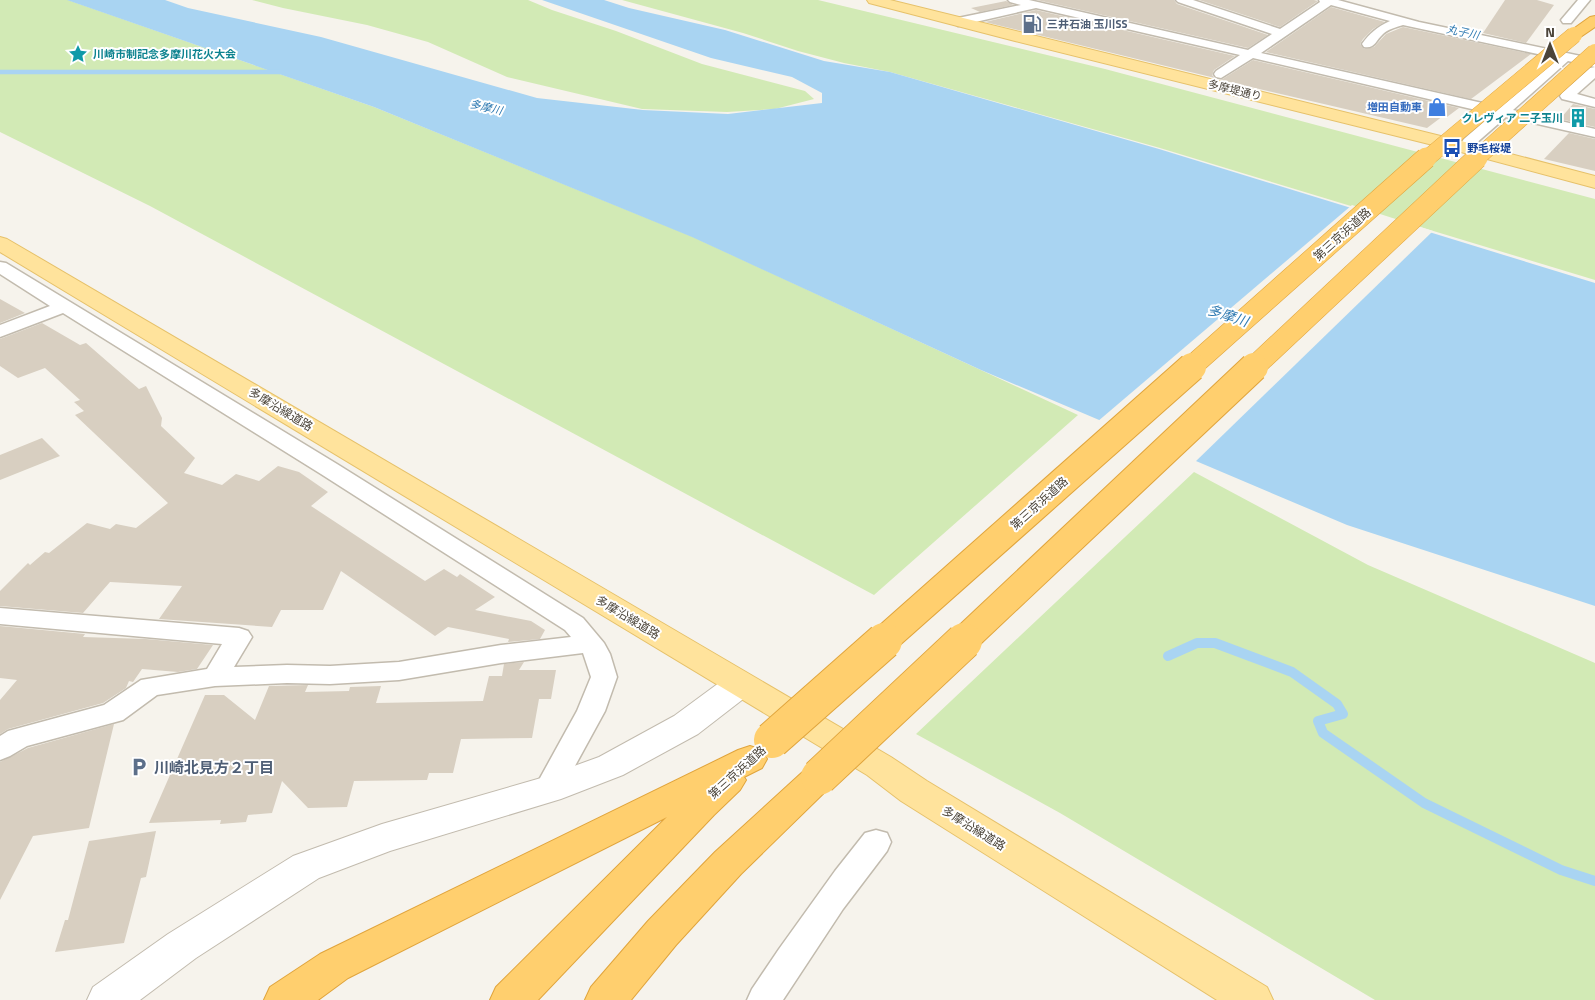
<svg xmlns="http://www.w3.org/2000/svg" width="1595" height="1000" viewBox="0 0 1595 1000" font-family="'Titillium Web','Noto Sans JP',sans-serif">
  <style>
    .green { fill: #d2eab5 }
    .water { fill: #a9d4f2 }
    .pier { fill: #f6f3ec }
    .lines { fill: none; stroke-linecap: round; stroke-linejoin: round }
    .stream-far1 { stroke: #a9d4f2; stroke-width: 4.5 }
    .stream { stroke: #a9d4f2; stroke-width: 10 }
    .building { fill: #d8cfc1 }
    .minor-casing { stroke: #c2bbae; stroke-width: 3 }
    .tertiary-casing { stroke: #c2bbae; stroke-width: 2 }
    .primary-casing { stroke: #e6c16a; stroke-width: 2 }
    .motorway-casing { stroke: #e0a43c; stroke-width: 2 }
    .minor { fill: #fff; fill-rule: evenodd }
    .tertiary { fill: #fff; fill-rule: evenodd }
    .primary { fill: #ffe39c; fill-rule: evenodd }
    .motorway { fill: #ffcf6e; fill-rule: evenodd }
    .motorway-bridge-far3-casing { stroke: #e0a43c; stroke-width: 17; stroke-linecap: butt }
    .motorway-bridge-far2-casing { stroke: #e0a43c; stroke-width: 22; stroke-linecap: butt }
    .motorway-bridge-far1-casing { stroke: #e0a43c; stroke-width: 30; stroke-linecap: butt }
    .motorway-bridge-casing { stroke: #e0a43c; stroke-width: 38; stroke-linecap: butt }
    .motorway-bridge-far3 { stroke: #ffcf6e; stroke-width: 16 }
    .motorway-bridge-far2 { stroke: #ffcf6e; stroke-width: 21 }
    .motorway-bridge-far1 { stroke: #ffcf6e; stroke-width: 28 }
    .motorway-bridge { stroke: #ffcf6e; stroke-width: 36 }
    .labels { text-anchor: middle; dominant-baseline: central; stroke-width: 4; stroke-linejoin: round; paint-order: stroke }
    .far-service-label { font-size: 11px; font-weight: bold; fill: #4e5e75; stroke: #fff; text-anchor: start }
    .far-water-label { font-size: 11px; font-style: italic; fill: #2e7ab2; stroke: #fff }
    .far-culture-label { font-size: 11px; font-weight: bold; fill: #0d838f; stroke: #fff; text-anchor: start }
    .far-street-label { font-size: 11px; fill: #4b4439; stroke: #fff }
    .far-shop-label { font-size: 11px; font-weight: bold; fill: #366cbe; stroke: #fff; text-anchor: end }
    .far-transit-label { font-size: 11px; font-weight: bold; fill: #164399; stroke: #fff; text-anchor: start }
    .street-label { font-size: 12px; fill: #4b4439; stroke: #fff }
    .water-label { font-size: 14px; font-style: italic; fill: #2e7ab2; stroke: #fff }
    .near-service-label { font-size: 15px; font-weight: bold; fill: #4e5e75; stroke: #fff; text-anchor: start }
  </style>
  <rect width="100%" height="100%" fill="#f6f3ec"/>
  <g class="green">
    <path d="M 0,0 L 68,0 L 374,107 L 691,236 L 1078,415 L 874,595 L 150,206 L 0,132 Z"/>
    <path d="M 252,0 L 528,0 L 552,10 L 616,31 L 702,64 L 805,91 L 814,99 L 775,109 L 727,112 L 642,109 L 507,77 L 428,42 L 367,25 L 283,8 Z"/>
    <path d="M 622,0 L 818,0 L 1105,69 L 1595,199 L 1595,280 L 1160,148 L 890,72 L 844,63 L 798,51 L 743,33 Z"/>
    <path d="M 1194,472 L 1368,565 L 1595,663 L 1595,1000 L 1375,1000 L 1060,813 L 916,734 Z"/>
  </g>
  <path class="water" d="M 67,0 L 165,0 L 188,8 L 321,37 L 537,98 L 643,110 L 728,114 L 822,103 L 822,93 L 792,77 L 711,58 L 542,0 L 604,0 L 629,8 L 725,30 L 824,61 L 890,72 L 1159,149 L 1595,283 L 1595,606 L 1347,525 L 981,370 L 692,237 L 374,107 Z"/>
  <path class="pier" d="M 1352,205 L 1433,231 L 1194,463 L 1097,422 Z"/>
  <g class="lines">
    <path class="stream-far1" d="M 0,72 L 280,72"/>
    <path class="stream" d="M 1168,656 L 1197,643 L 1215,643 L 1292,672 L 1337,704 L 1343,714 L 1318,721 L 1323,733 L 1424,803 L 1561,870 L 1595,881"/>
  </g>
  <g class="building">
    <path d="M 1037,0 L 1174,0 L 1177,4 L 1268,35 L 1248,48 Z"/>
    <path d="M 1199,0 L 1314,0 L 1318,1 L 1280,27 Z"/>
    <path d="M 1505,0 L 1537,0 L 1554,5 L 1526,43 L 1483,33 Z"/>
    <path d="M 1006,1 L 1013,5 L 980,12 L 971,8 Z"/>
    <path d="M 1331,7 L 1385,22 L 1373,29 L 1363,39 L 1360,44 L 1364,49 L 1374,47 L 1386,34 L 1403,27 L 1531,54 L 1471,99 L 1266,52 Z"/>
    <path d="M 1036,10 L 1235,56 L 1214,70 L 1212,75 L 1215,78 L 985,22 Z"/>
    <path d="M 1253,60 L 1459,108 L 1447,117 L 1443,116 L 1427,128 L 1221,80 Z"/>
    <path d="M 1573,104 L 1595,109 L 1595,127 L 1560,119 Z"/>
    <path d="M 1569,133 L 1595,139 L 1595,171 L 1544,159 Z"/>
    <path d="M 0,299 L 25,313 L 0,323 Z"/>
    <path d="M 42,323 L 80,345 L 86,343 L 139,389 L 146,386 L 162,418 L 161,426 L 195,458 L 184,473 L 222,485 L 236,474 L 259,481 L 278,466 L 299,472 L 328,492 L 311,506 L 425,581 L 444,569 L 457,577 L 460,574 L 495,597 L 475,610 L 531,621 L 545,630 L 540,639 L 508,642 L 509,639 L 448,627 L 435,636 L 341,571 L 323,610 L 281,610 L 272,627 L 159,619 L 182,586 L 110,582 L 83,613 L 0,606 L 0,591 L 28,563 L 30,565 L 45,552 L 49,553 L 87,523 L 110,529 L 116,524 L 136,528 L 168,503 L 75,415 L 84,411 L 74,402 L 80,400 L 45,368 L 18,378 L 0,366 L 0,339 Z"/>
    <path d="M 42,438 L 60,456 L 0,480 L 0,455 Z"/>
    <path d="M 0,626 L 85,634 L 83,637 L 146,639 L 213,645 L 197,669 L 178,672 L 142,669 L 133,682 L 129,681 L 126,688 L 103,703 L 8,729 L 0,734 L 0,700 L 17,680 L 0,678 Z"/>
    <path d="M 524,662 L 519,670 L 556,670 L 551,699 L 539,699 L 532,738 L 461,739 L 453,773 L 429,773 L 427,780 L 354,781 L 347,807 L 308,808 L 282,781 L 272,813 L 248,815 L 246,822 L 220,824 L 221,820 L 149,823 L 205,695 L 224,695 L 255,720 L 269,686 L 308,685 L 305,692 L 349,691 L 350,687 L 381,686 L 376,703 L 483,701 L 489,676 L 502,676 L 504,664 Z"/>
    <path d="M 114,724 L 89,828 L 33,836 L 0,900 L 0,762 L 28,748 Z"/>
    <path d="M 156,831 L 146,877 L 141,878 L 124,943 L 55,952 L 65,920 L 68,920 L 89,841 Z"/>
  </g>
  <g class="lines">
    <g class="minor-casing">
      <g id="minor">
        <path d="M 1008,0 L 1029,0 L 1248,50 L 1272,34 L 1178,2 L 1176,0 L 1193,0 L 1280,29 L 1320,2 L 1319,0 L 1338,0 L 1419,22 L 1595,59 L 1595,67 L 1568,61 L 1513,110 L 1595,129 L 1595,137 L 1506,117 L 1474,145 L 1464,145 L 1462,142 L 1464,139 L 1493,114 L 1253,58 L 1221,78 L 1216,77 L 1214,74 L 1216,71 L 1240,55 L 1036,8 L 958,26 L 952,22 L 958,18 L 1021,5 L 1010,2 ZM 1331,5 L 1390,21 C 1377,27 1370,33 1362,44 L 1364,47 C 1375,49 1376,40 1383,34 C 1388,29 1397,27 1403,25 L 1556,58 L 1500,107 L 1261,53 Z"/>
        <path d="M 1578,0 L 1590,0 L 1571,23 L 1563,23 L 1561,20 Z"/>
        <path d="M 1595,67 L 1595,78 L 1577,94 L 1595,99 L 1595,107 L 1562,99 L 1560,96 L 1562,93 L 1590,68 Z"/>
        <path d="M 0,262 L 6,263 L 337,464 L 583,618 L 604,643 L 610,654 L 617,677 L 605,711 L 558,797 L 548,800 L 538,797 L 534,789 L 577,711 L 591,677 L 583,653 L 501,663 L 399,680 L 330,684 L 287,683 L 215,686 L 157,695 L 123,720 L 27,746 L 10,756 L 0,760 L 0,736 L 8,731 L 104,705 L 141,680 L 207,669 L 222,644 L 0,624 L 0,608 L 239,628 L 248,631 L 252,637 L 234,667 L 287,665 L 330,666 L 399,662 L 501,645 L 571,637 L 565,630 L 321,474 L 63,313 L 0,337 L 0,325 L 50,306 L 0,274 Z"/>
        <path d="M 876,830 L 887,833 L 891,842 L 887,851 L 843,909 L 783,1000 L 747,1000 L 752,989 L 779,949 L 835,871 L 865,833 Z"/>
      </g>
    </g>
    <g class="tertiary-casing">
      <path id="tertiary" d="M 739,673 L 751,677 L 755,685 L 751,693 L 698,734 L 623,775 L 561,799 L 390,851 L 319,878 L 196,958 L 140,1000 L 87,1000 L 93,987 L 168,934 L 293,856 L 382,824 L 541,778 L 599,757 L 674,716 L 727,677 Z"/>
    </g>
    <g class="primary-casing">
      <g id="primary">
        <path d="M 867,0 L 890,0 L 1469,143 L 1595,176 L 1595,188 L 1457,151 L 1015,41 L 869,3 Z"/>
        <path d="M 0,237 L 7,239 L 891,757 L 927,781 L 1267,987 L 1273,1000 L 1217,1000 L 901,801 L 867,775 L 0,252 Z"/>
      </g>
    </g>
    <g class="motorway-casing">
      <g id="motorway">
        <path d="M 1595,16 L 1595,27 L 1579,38 L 1569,38 L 1567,35 L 1569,32 L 1590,17 Z"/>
        <path d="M 750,746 L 762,750 L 767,759 L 762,768 L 744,777 L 746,780 L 740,790 L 714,815 L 538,1000 L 490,1000 L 496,987 L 667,817 L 348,978 L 318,1000 L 264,1000 L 270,987 L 320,954 L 738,750 Z"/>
        <path d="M 819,764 L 831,768 L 837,777 L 831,786 L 741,874 L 676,945 L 631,1000 L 585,1000 L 591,987 L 648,921 L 715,852 L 807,768 Z"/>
      </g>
    </g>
    <use href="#minor" class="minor"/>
    <use href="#tertiary" class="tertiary"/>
    <use href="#primary" class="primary"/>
    <use href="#motorway" class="motorway"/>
    <g class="motorway-bridge-far3-casing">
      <g id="motorway-bridge-far3">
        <path d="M 1425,160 L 1574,35"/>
        <path d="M 1475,160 L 1595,52"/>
      </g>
    </g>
    <g class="motorway-bridge-far2-casing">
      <g id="motorway-bridge-far2">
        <path d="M 1190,368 L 1426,158"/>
        <path d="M 1253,368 L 1477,158"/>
      </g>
    </g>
    <g class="motorway-bridge-far1-casing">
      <g id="motorway-bridge-far1">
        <path d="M 882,642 L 1192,367"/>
        <path d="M 962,642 L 1254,367"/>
      </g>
    </g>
    <g class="motorway-bridge-casing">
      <g id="motorway-bridge">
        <path d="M 772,740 L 884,641"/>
        <path d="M 819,777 L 964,641"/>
      </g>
    </g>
    <use href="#motorway-bridge-far3" class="motorway-bridge-far3"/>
    <use href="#motorway-bridge-far2" class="motorway-bridge-far2"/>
    <use href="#motorway-bridge-far1" class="motorway-bridge-far1"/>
    <use href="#motorway-bridge" class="motorway-bridge"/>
  </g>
  <defs>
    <g id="fuel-bare" transform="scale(1.5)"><path d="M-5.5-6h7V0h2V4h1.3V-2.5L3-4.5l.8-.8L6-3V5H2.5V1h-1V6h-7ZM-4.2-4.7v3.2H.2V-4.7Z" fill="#5c6f8a" stroke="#fff" stroke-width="2.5" paint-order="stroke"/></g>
    <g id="sight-bare" transform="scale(1.5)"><path d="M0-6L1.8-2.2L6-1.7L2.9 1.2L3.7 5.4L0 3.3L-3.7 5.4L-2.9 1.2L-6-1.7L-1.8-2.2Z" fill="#0f9aa8" stroke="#fff" stroke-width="2.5" paint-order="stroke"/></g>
    <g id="shop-bare" transform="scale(1.5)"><path d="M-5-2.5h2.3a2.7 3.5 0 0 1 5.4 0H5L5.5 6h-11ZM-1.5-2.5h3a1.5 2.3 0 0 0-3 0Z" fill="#3f7fe0" stroke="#fff" stroke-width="2.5" paint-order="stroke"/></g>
    <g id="building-bare" transform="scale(1.5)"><path d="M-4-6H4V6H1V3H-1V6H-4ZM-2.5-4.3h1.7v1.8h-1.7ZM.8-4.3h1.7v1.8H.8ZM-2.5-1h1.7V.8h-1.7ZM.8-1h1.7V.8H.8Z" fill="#0f9aa8" stroke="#fff" stroke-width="2.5" paint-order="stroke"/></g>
    <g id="bus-bare" transform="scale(1.5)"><path d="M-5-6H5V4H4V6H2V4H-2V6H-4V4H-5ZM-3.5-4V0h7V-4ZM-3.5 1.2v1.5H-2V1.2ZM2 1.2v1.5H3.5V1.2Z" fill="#1a4fb4" stroke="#fff" stroke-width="2.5" paint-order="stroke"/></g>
    <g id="parking-bare" transform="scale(1.5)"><path d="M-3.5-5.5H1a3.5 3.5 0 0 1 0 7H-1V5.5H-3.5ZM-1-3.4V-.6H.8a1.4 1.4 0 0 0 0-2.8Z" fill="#5c6f8a" stroke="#fff" stroke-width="2.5" paint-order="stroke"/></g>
  </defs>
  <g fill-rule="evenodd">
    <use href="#fuel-bare" x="1032" y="24"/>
    <use href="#sight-bare" x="78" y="54"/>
    <use href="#shop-bare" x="1437" y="107"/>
    <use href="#building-bare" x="1578" y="118"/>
    <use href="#bus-bare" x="1452" y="148"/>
    <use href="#parking-bare" x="139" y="767"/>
  </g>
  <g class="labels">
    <g class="far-service-label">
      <text x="1047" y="24">三井石油 玉川SS</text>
    </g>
    <g class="far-water-label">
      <text transform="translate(1463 32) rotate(12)">丸子川</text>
      <text transform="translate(486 107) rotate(13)">多摩川</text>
    </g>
    <g class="far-culture-label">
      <text x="93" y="54">川崎市制記念多摩川花火大会</text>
      <text x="1563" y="118" text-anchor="end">クレヴィア 二子玉川</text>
    </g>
    <g class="far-street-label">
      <text transform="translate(1235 90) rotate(14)">多摩堤通り</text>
    </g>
    <g class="far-shop-label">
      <text x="1422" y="107">増田自動車</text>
    </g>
    <g class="far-transit-label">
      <text x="1467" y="148">野毛桜堤</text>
    </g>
    <g class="street-label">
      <text transform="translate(1342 234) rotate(-42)">第三京浜道路</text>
      <text transform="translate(281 409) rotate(31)">多摩沿線道路</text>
      <text transform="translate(1039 503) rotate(-42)">第三京浜道路</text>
      <text transform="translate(628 617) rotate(31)">多摩沿線道路</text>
      <text transform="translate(737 772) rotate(-42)">第三京浜道路</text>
      <text transform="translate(974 828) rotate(32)">多摩沿線道路</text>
    </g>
    <g class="water-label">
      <text transform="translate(1228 315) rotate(18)">多摩川</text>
    </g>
    <g class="near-service-label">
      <text x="154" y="767">川崎北見方２丁目</text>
    </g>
  </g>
  <g transform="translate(1550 45)" stroke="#ffffff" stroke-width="4" paint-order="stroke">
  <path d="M0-4L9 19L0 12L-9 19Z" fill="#4b4439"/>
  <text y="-8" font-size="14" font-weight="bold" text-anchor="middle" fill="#4b4439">N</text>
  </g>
</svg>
